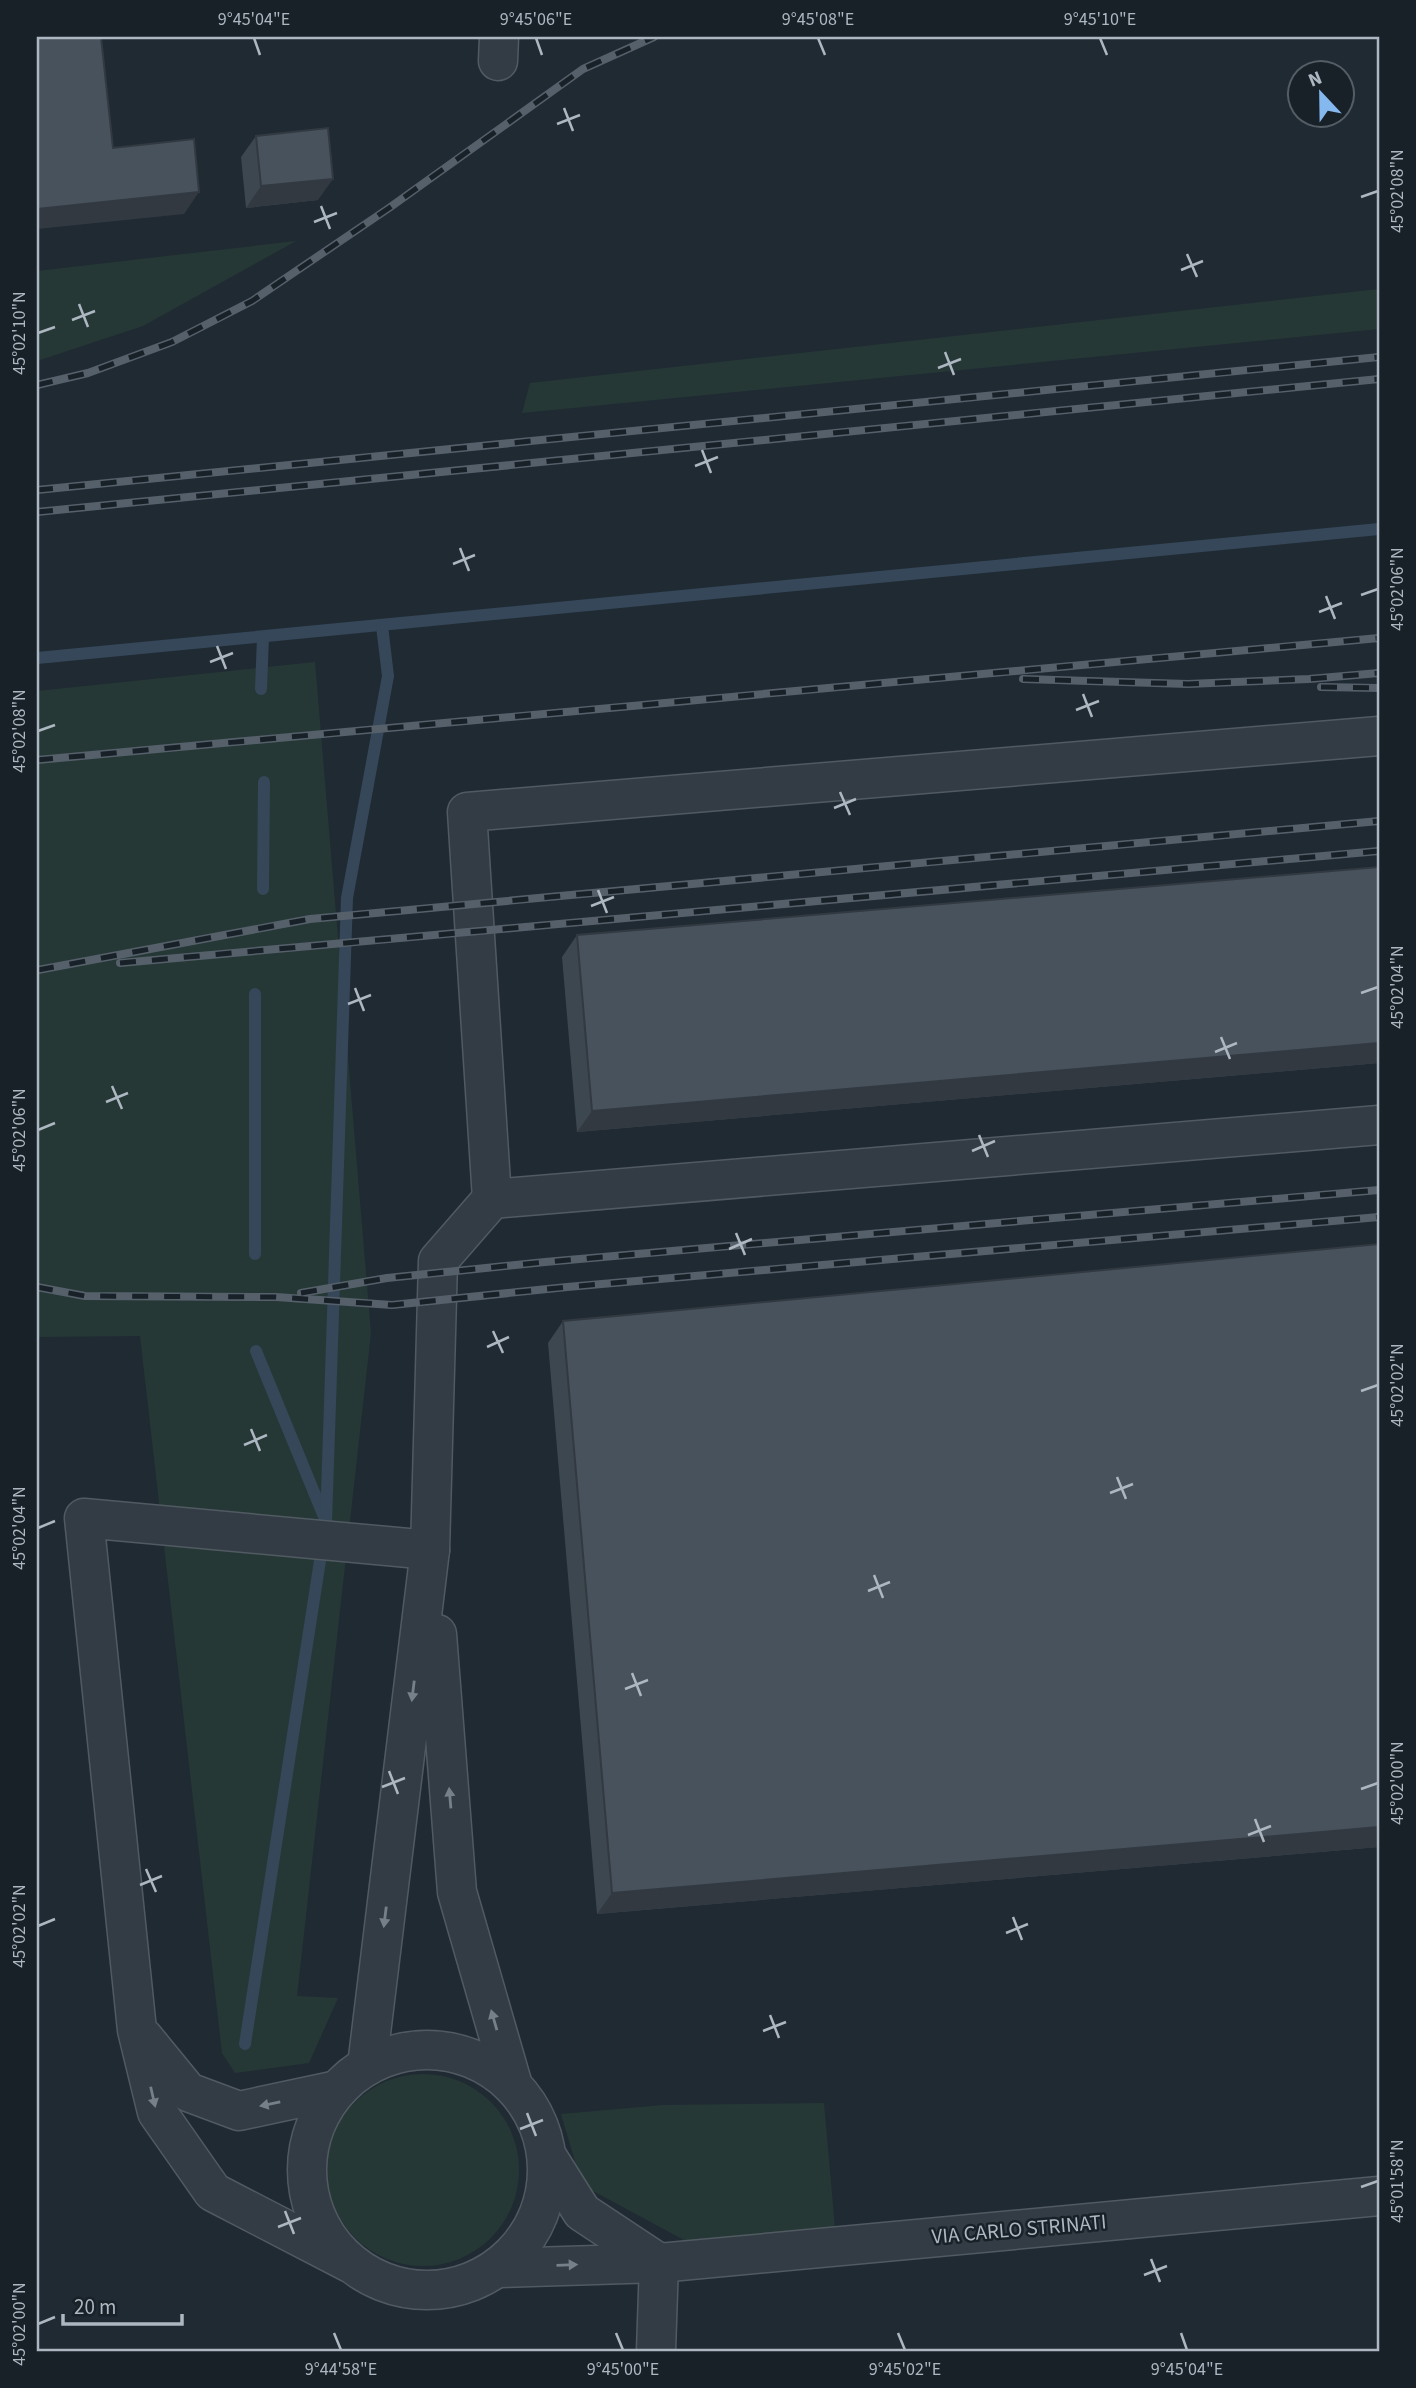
<svg xmlns="http://www.w3.org/2000/svg" width="1416" height="2388" viewBox="0 0 1416 2388" font-family="'Source Sans 3',sans-serif">
  <style>
    .green { fill: #253836 }
    .lines { fill: none; stroke-linecap: round; stroke-linejoin: round }
    .stream { stroke: #354759; stroke-width: 12 }
    .minor-casing { stroke: #515a62; stroke-width: 41 }
    .minor { stroke: #333c44; stroke-width: 38 }
    .rail-casing { stroke: #56606b; stroke-width: 8 }
    .rail { stroke: #192128; stroke-width: 5; stroke-dasharray: 16; stroke-linecap: butt }
    .wall { fill: #3d4750 }
    .shaded-wall { fill: #323941 }
    .building { fill: #47525d; stroke: #323941; stroke-width: 2 }
    .oneway { fill: #768089 }
    .ticks { fill: none; stroke: #adb7c1; stroke-width: 2.5 }
    .labels { text-anchor: middle; dominant-baseline: central; stroke-width: 5; stroke-linejoin: round; paint-order: stroke }
    .street-label { font-size: 21px; fill: #adb7c1; stroke: #192128 }
    .neatline { fill: none; stroke: #adb7c1; stroke-width: 2.5 }
    .ticks-label { font-size: 18px; text-anchor: middle; fill: #adb7c1 }
  </style>
  <rect width="100%" height="100%" fill="#202a33"/>
  <g class="green">
    <path d="M 296,241 L 143,326 L 37,361 L 37,271 Z"/>
    <path d="M 1379,289 L 1379,329 L 522,413 L 530,383 Z"/>
    <path d="M 315,662 L 371,1333 L 297,1996 L 338,1998 L 309,2063 L 235,2073 L 222,2053 L 140,1336 L 37,1337 L 37,691 Z"/>
    <circle cx="423" cy="2170" r="96"/>
    <path d="M 824,2103 L 836,2240 L 695,2246 L 582,2185 L 561,2114 L 663,2105 Z"/>
  </g>
  <g class="lines">
    <g class="stream">
      <path d="M 37,658 L 1379,529"/>
      <path d="M 261,689 L 263,637"/>
      <path d="M 263,889 L 264,782"/>
      <path d="M 255,1254 L 255,994"/>
      <path d="M 256,1351 L 325,1519"/>
      <path d="M 245,2044 L 326,1522 L 347,898 L 388,676 L 382,626"/>
    </g>
    <g class="minor-casing">
      <g id="minor">
        <path d="M 498,61 L 499,37"/>
        <path d="M 1379,736 L 467,812 L 492,1199 L 1379,1125"/>
        <path d="M 437,1634 L 457,1892 L 513,2086"/>
        <path d="M 143,2037 L 188,2092 L 239,2111 L 337,2090"/>
        <circle cx="427" cy="2170" r="120"/>
        <path d="M 367,2066 L 430,1550 L 438,1261 L 492,1199"/>
        <path d="M 548,2158 L 582,2212 L 659,2263"/>
        <path d="M 350,2263 L 213,2192 L 157,2112 L 137,2030 L 84,1518 L 430,1550"/>
        <path d="M 499,2268 L 659,2263 L 1379,2196"/>
        <path d="M 656,2351 L 659,2263"/>
      </g>
    </g>
    <use href="#minor" class="minor"/>
    <g class="rail-casing">
      <g id="rail">
        <path d="M 37,385 L 88,373 L 172,342 L 252,301 L 389,208 L 583,69 L 654,37"/>
        <path d="M 37,490 L 1379,357"/>
        <path d="M 37,512 L 1379,379"/>
        <path d="M 1023,679 L 1188,684 L 1309,679 L 1379,673"/>
        <path d="M 1321,687 L 1379,688"/>
        <path d="M 37,760 L 1379,638"/>
        <path d="M 120,963 L 1379,851"/>
        <path d="M 38,970 L 310,919 L 1379,821"/>
        <path d="M 37,1287 L 85,1296 L 276,1297 L 392,1305 L 567,1287 L 1379,1217"/>
        <path d="M 301,1293 L 387,1278 L 545,1262 L 1379,1190"/>
      </g>
    </g>
    <use href="#rail" class="rail"/>
  </g>
  <g class="wall">
    <path d="M 256,136 L 318,200 L 246,208 L 241,157 Z"/>
    <path d="M 1379,867 L 1379,1063 L 577,1132 L 562,957 L 577,935 Z"/>
    <path d="M 1379,1244 L 1379,1847 L 597,1914 L 548,1343 L 563,1321 Z"/>
  </g>
  <g class="shaded-wall">
    <path d="M 333,179 L 318,200 L 246,208 L 261,186 Z"/>
    <path d="M 199,192 L 184,214 L 37,229 L 37,209 Z"/>
    <path d="M 1379,1043 L 1379,1063 L 577,1132 L 592,1111 Z"/>
    <path d="M 1379,1827 L 1379,1847 L 597,1914 L 612,1893 Z"/>
  </g>
  <g class="building">
    <path d="M 37,37 L 101,37 L 113,148 L 194,139 L 199,192 L 37,209 Z"/>
    <path d="M 328,128 L 333,179 L 261,186 L 256,136 Z"/>
    <path d="M 1379,867 L 1379,1043 L 592,1111 L 577,935 Z"/>
    <path d="M 1379,1244 L 1379,1827 L 612,1893 L 563,1321 Z"/>
  </g>
  <defs><path id="oneway-solid" d="M-6-.8H1V-3.2L6.5 0L1 3.2V.8H-6Z" transform="scale(1.75)"/></defs>
  <g class="oneway">
    <use href="#oneway-solid" transform="translate(413 1691) rotate(97)"/>
    <use href="#oneway-solid" transform="translate(450 1798) rotate(-95)"/>
    <use href="#oneway-solid" transform="translate(385 1917) rotate(97)"/>
    <use href="#oneway-solid" transform="translate(494 2020) rotate(-106)"/>
    <use href="#oneway-solid" transform="translate(153 2097) rotate(77)"/>
    <use href="#oneway-solid" transform="translate(270 2104) rotate(168)"/>
    <use href="#oneway-solid" transform="translate(567 2265) rotate(-2)"/>
  </g>
  <path class="ticks" d="M 254,38 L 260,55M 536,38 L 542,55M 818,38 L 825,55M 1100,38 L 1107,55M 564,108 L 573,131M 557,124 L 580,115M 1361,197 L 1378,191M 321,206 L 330,229M 314,222 L 337,213M 1187,254 L 1197,277M 1181,270 L 1203,261M 79,304 L 88,327M 72,320 L 95,311M 38,333 L 55,327M 945,352 L 954,375M 938,368 L 961,359M 702,450 L 711,473M 695,466 L 718,457M 460,548 L 469,571M 453,564 L 475,555M 1361,595 L 1378,589M 1326,596 L 1335,619M 1319,612 L 1342,603M 217,646 L 226,669M 210,662 L 233,653M 1083,694 L 1092,717M 1076,710 L 1099,701M 38,731 L 55,725M 840,792 L 850,815M 834,808 L 856,799M 598,890 L 607,913M 591,906 L 614,897M 355,988 L 364,1011M 1361,993 L 1378,987M 348,1004 L 371,995M 1221,1037 L 1230,1059M 1215,1052 L 1237,1043M 112,1086 L 122,1109M 106,1102 L 128,1093M 38,1130 L 55,1123M 979,1135 L 988,1157M 972,1151 L 995,1141M 736,1233 L 745,1255M 729,1249 L 752,1239M 493,1331 L 503,1353M 487,1347 L 509,1337M 1361,1391 L 1378,1385M 251,1429 L 260,1451M 244,1445 L 267,1435M 1117,1477 L 1126,1499M 1110,1493 L 1133,1484M 38,1528 L 55,1521M 874,1575 L 883,1598M 868,1591 L 890,1582M 632,1673 L 641,1696M 625,1689 L 648,1680M 389,1771 L 398,1794M 382,1787 L 405,1778M 1361,1789 L 1378,1783M 1255,1819 L 1264,1842M 1248,1835 L 1271,1826M 146,1869 L 156,1892M 140,1885 L 162,1876M 1013,1917 L 1022,1940M 38,1926 L 55,1919M 1006,1933 L 1028,1924M 770,2015 L 779,2038M 763,2031 L 786,2022M 527,2113 L 536,2136M 520,2129 L 543,2120M 1361,2187 L 1378,2181M 285,2211 L 294,2234M 278,2227 L 301,2218M 1151,2259 L 1160,2282M 1144,2275 L 1167,2266M 38,2324 L 55,2317M 334,2333 L 341,2350M 616,2333 L 623,2350M 898,2333 L 905,2350M 1181,2333 L 1187,2350"/>
  <g class="labels">
    <g class="street-label">
      <text transform="translate(1019 2229) rotate(-5)">VIA CARLO STRINATI</text>
    </g>
  </g>
  <rect width="1416" height="2388" fill="none" stroke="#192128" stroke-width="77"/>
  <g transform="translate(1321 94) rotate(338)"><circle r="33" fill="#192128" stroke="#545d65" stroke-width="2"/>
  <path d="M0-5L12 26L0 18L-12 26Z" fill="#85b8ee"/>
  <text y="-10" font-size="19" font-weight="bold" text-anchor="middle" fill="#adb7c1">N</text>
  </g>
  <path d="M63 2314v10h119v-10" fill="none" stroke="#adb7c1" stroke-width="3.5"/>
  <text x="74" y="2314" font-size="21" fill="#adb7c1" stroke="#192128" stroke-width="5" paint-order="stroke">20 m</text>
  <rect x="38" y="38" width="1340" height="2312" class="neatline"/>
  <g class="ticks-label">
    <text x="254" y="25">9°45'04"E</text>
    <text x="536" y="25">9°45'06"E</text>
    <text x="818" y="25">9°45'08"E</text>
    <text x="1100" y="25">9°45'10"E</text>
    <text transform="translate(1397 191) rotate(-90)" y="6">45°02'08"N</text>
    <text transform="translate(19 333) rotate(-90)" y="6">45°02'10"N</text>
    <text transform="translate(1397 589) rotate(-90)" y="6">45°02'06"N</text>
    <text transform="translate(19 731) rotate(-90)" y="6">45°02'08"N</text>
    <text transform="translate(1397 987) rotate(-90)" y="6">45°02'04"N</text>
    <text transform="translate(19 1130) rotate(-90)" y="6">45°02'06"N</text>
    <text transform="translate(1397 1385) rotate(-90)" y="6">45°02'02"N</text>
    <text transform="translate(19 1528) rotate(-90)" y="6">45°02'04"N</text>
    <text transform="translate(1397 1783) rotate(-90)" y="6">45°02'00"N</text>
    <text transform="translate(19 1926) rotate(-90)" y="6">45°02'02"N</text>
    <text transform="translate(1397 2181) rotate(-90)" y="6">45°01'58"N</text>
    <text transform="translate(19 2324) rotate(-90)" y="6">45°02'00"N</text>
    <text x="341" y="2375">9°44'58"E</text>
    <text x="623" y="2375">9°45'00"E</text>
    <text x="905" y="2375">9°45'02"E</text>
    <text x="1187" y="2375">9°45'04"E</text>
  </g>
</svg>
